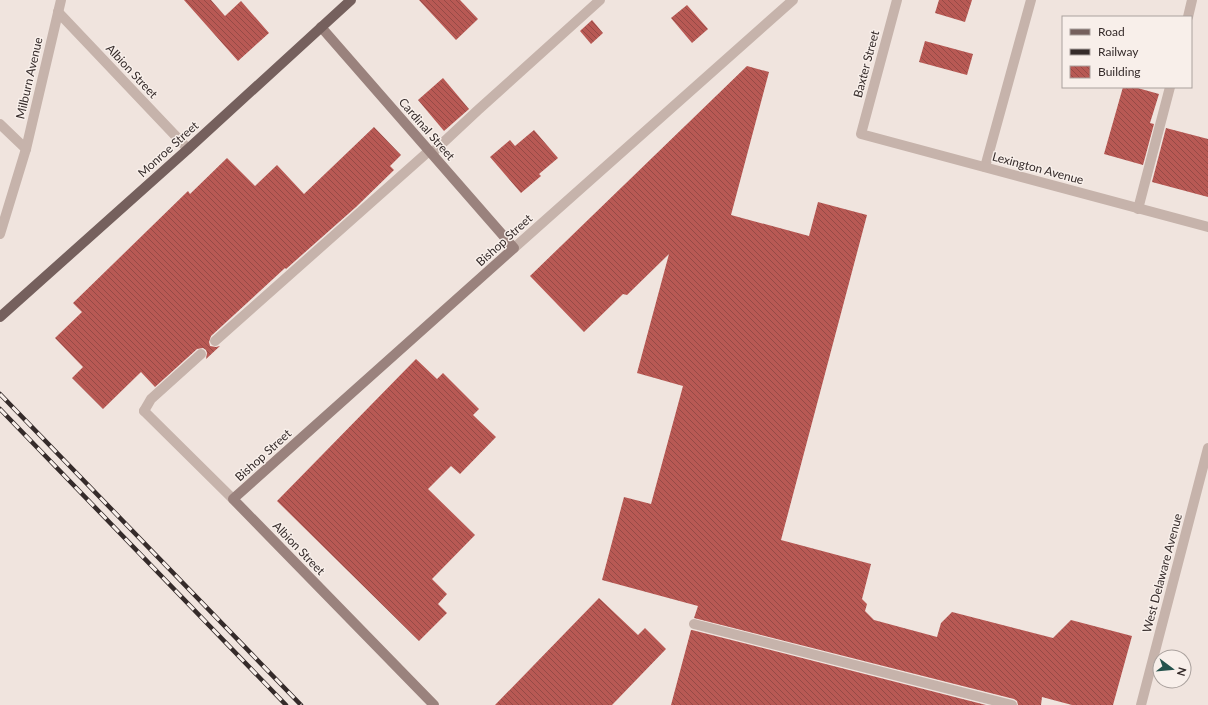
<svg xmlns="http://www.w3.org/2000/svg" width="1208" height="705" viewBox="0 0 1208 705" font-family="Lato,sans-serif">
  <style>
    .building { fill: url(#building-back-hatch) }
    .lines { fill: none; stroke-linecap: round; stroke-linejoin: round }
    .lane { stroke: #c6b3ab; stroke-width: 10 }
    .street { stroke: #c6b3ab; stroke-width: 10 }
    .secondary { stroke: #9a827d; stroke-width: 10 }
    .primary { stroke: #75605d; stroke-width: 10 }
    .rail-casing { stroke: #352b2a; stroke-width: 4.5 }
    .rail { stroke: #f8efea; stroke-width: 3; stroke-dasharray: 9; stroke-linecap: butt }
    .labels { text-anchor: middle; dominant-baseline: central; stroke-width: 3; stroke-linejoin: round; paint-order: stroke }
    .street-label { font-size: 12px; fill: #352b2a; stroke: #f8efea }
  </style>
  <defs>
    <pattern id="building-back-hatch" width="6" height="6" patternUnits="userSpaceOnUse"><rect width="6" height="6" fill="#b85954"/><path d="M-1 5l2 2M0 0l6 6M5-1l2 2" fill="none" stroke="#964a46"/></pattern>
  </defs>
  <rect width="100%" height="100%" fill="#f0e4de"/>
  <g class="building">
    <path d="M 184,0 L 211,0 L 225,16 L 241,1 L 269,33 L 238,61 Z"/>
    <path d="M 419,0 L 460,0 L 478,19 L 456,40 Z"/>
    <path d="M 939,0 L 972,0 L 965,22 L 935,13 Z"/>
    <path d="M 687,5 L 708,29 L 692,43 L 671,18 Z"/>
    <path d="M 592,20 L 603,33 L 591,44 L 580,31 Z"/>
    <path d="M 925,41 L 973,54 L 967,75 L 919,62 Z"/>
    <path d="M 747,66 L 769,72 L 731,215 L 809,236 L 818,202 L 867,215 L 781,540 L 871,564 L 862,599 L 867,604 L 865,611 L 874,620 L 937,637 L 941,623 L 952,612 L 1053,638 L 1071,620 L 1132,636 L 1113,705 L 1072,705 L 1042,697 L 1041,705 L 1018,705 L 1017,701 L 1014,699 L 694,618 L 698,606 L 602,580 L 624,497 L 651,504 L 683,386 L 637,373 L 669,254 L 627,295 L 623,294 L 584,332 L 530,276 Z"/>
    <path d="M 443,78 L 469,109 L 444,131 L 418,100 Z"/>
    <path d="M 1123,87 L 1134,87 L 1159,94 L 1150,123 L 1154,124 L 1143,165 L 1104,154 Z"/>
    <path d="M 374,127 L 401,155 L 390,166 L 394,170 L 356,207 L 286,269 L 285,268 L 211,336 L 209,342 L 210,346 L 216,347 L 220,346 L 206,359 L 207,353 L 206,350 L 203,348 L 197,349 L 155,387 L 141,372 L 103,409 L 72,378 L 83,367 L 55,338 L 82,312 L 73,303 L 188,191 L 190,194 L 227,158 L 255,186 L 277,165 L 304,194 Z"/>
    <path d="M 1166,128 L 1208,139 L 1208,197 L 1152,182 Z"/>
    <path d="M 534,130 L 558,158 L 539,174 L 541,176 L 521,193 L 490,157 L 510,140 L 515,146 Z"/>
    <path d="M 416,359 L 437,379 L 443,373 L 479,409 L 473,415 L 496,437 L 460,474 L 451,466 L 428,489 L 475,535 L 432,579 L 447,594 L 438,604 L 447,613 L 419,641 L 277,501 Z"/>
    <path d="M 599,598 L 638,635 L 645,628 L 666,649 L 612,705 L 495,705 Z"/>
    <path d="M 691,630 L 692,630 L 986,705 L 671,705 Z"/>
  </g>
  <g class="lines">
    <g class="lane">
      <path d="M 1188,17 L 1192,0"/>
      <path d="M 432,153 L 478,110 L 600,0"/>
      <path d="M 985,167 L 1031,0"/>
      <path d="M 1138,209 L 1170,87"/>
      <path d="M 0,234 L 26,149"/>
      <path d="M 215,341 L 429,151"/>
      <path d="M 144,411 L 151,399 L 201,354"/>
      <path d="M 694,624 L 1012,705"/>
    </g>
    <g class="street">
      <path d="M 897,0 L 861,134 L 1208,227"/>
      <path d="M 58,12 L 188,149"/>
      <path d="M 0,124 L 26,149 L 61,0"/>
      <path d="M 514,248 L 793,0"/>
      <path d="M 144,411 L 233,499"/>
      <path d="M 1141,705 L 1208,448"/>
    </g>
    <path class="secondary" d="M 321,27 L 514,248 L 233,499 L 434,705"/>
    <path class="primary" d="M 0,317 L 188,149 L 351,0"/>
    <g class="rail-casing">
      <g id="rail">
        <path d="M 0,394 L 301,705"/>
        <path d="M 0,409 L 286,705"/>
      </g>
    </g>
    <use href="#rail" class="rail"/>
  </g>
  <g class="labels">
    <g class="street-label">
      <text transform="translate(866 64) rotate(-75)">Baxter Street</text>
      <text transform="translate(132 71) rotate(47)">Albion Street</text>
      <text transform="translate(29 78) rotate(-77)">Milburn Avenue</text>
      <text transform="translate(427 129) rotate(49)">Cardinal Street</text>
      <text transform="translate(168 149) rotate(-42)">Monroe Street</text>
      <text transform="translate(1038 168) rotate(15)">Lexington Avenue</text>
      <text transform="translate(504 240) rotate(-42)">Bishop Street</text>
      <text transform="translate(263 455) rotate(-42)">Bishop Street</text>
      <text transform="translate(299 548) rotate(46)">Albion Street</text>
      <text transform="translate(1162 573) rotate(-75)">West Delaware Avenue</text>
    </g>
  </g>
  <rect x="1062" y="16" width="130" height="72" fill="#f8efea" stroke="#aaa19d"/>
  <rect x="1070" y="29" width="20" height="6" fill="#75605d" stroke="#aaa19d"/>
  <text x="1098" y="36" font-size="12" fill="#352b2a">Road</text>
  <rect x="1070" y="49" width="20" height="6" fill="#352b2a" stroke="#aaa19d"/>
  <text x="1098" y="56" font-size="12" fill="#352b2a">Railway</text>
  <rect x="1070" y="66" width="20" height="12" fill="url(#building-back-hatch)" stroke="#aaa19d"/>
  <text x="1098" y="76" font-size="12" fill="#352b2a">Building</text>
  <g transform="translate(1172 669) rotate(106)"><circle r="19" fill="#f8efea" stroke="#aaa19d"/>
  <path d="M0-3L7 15L0 10L-7 15Z" fill="#24524c"/>
  <text y="-6" font-size="11" font-weight="bold" text-anchor="middle" fill="#352b2a">N</text>
  </g>
</svg>
